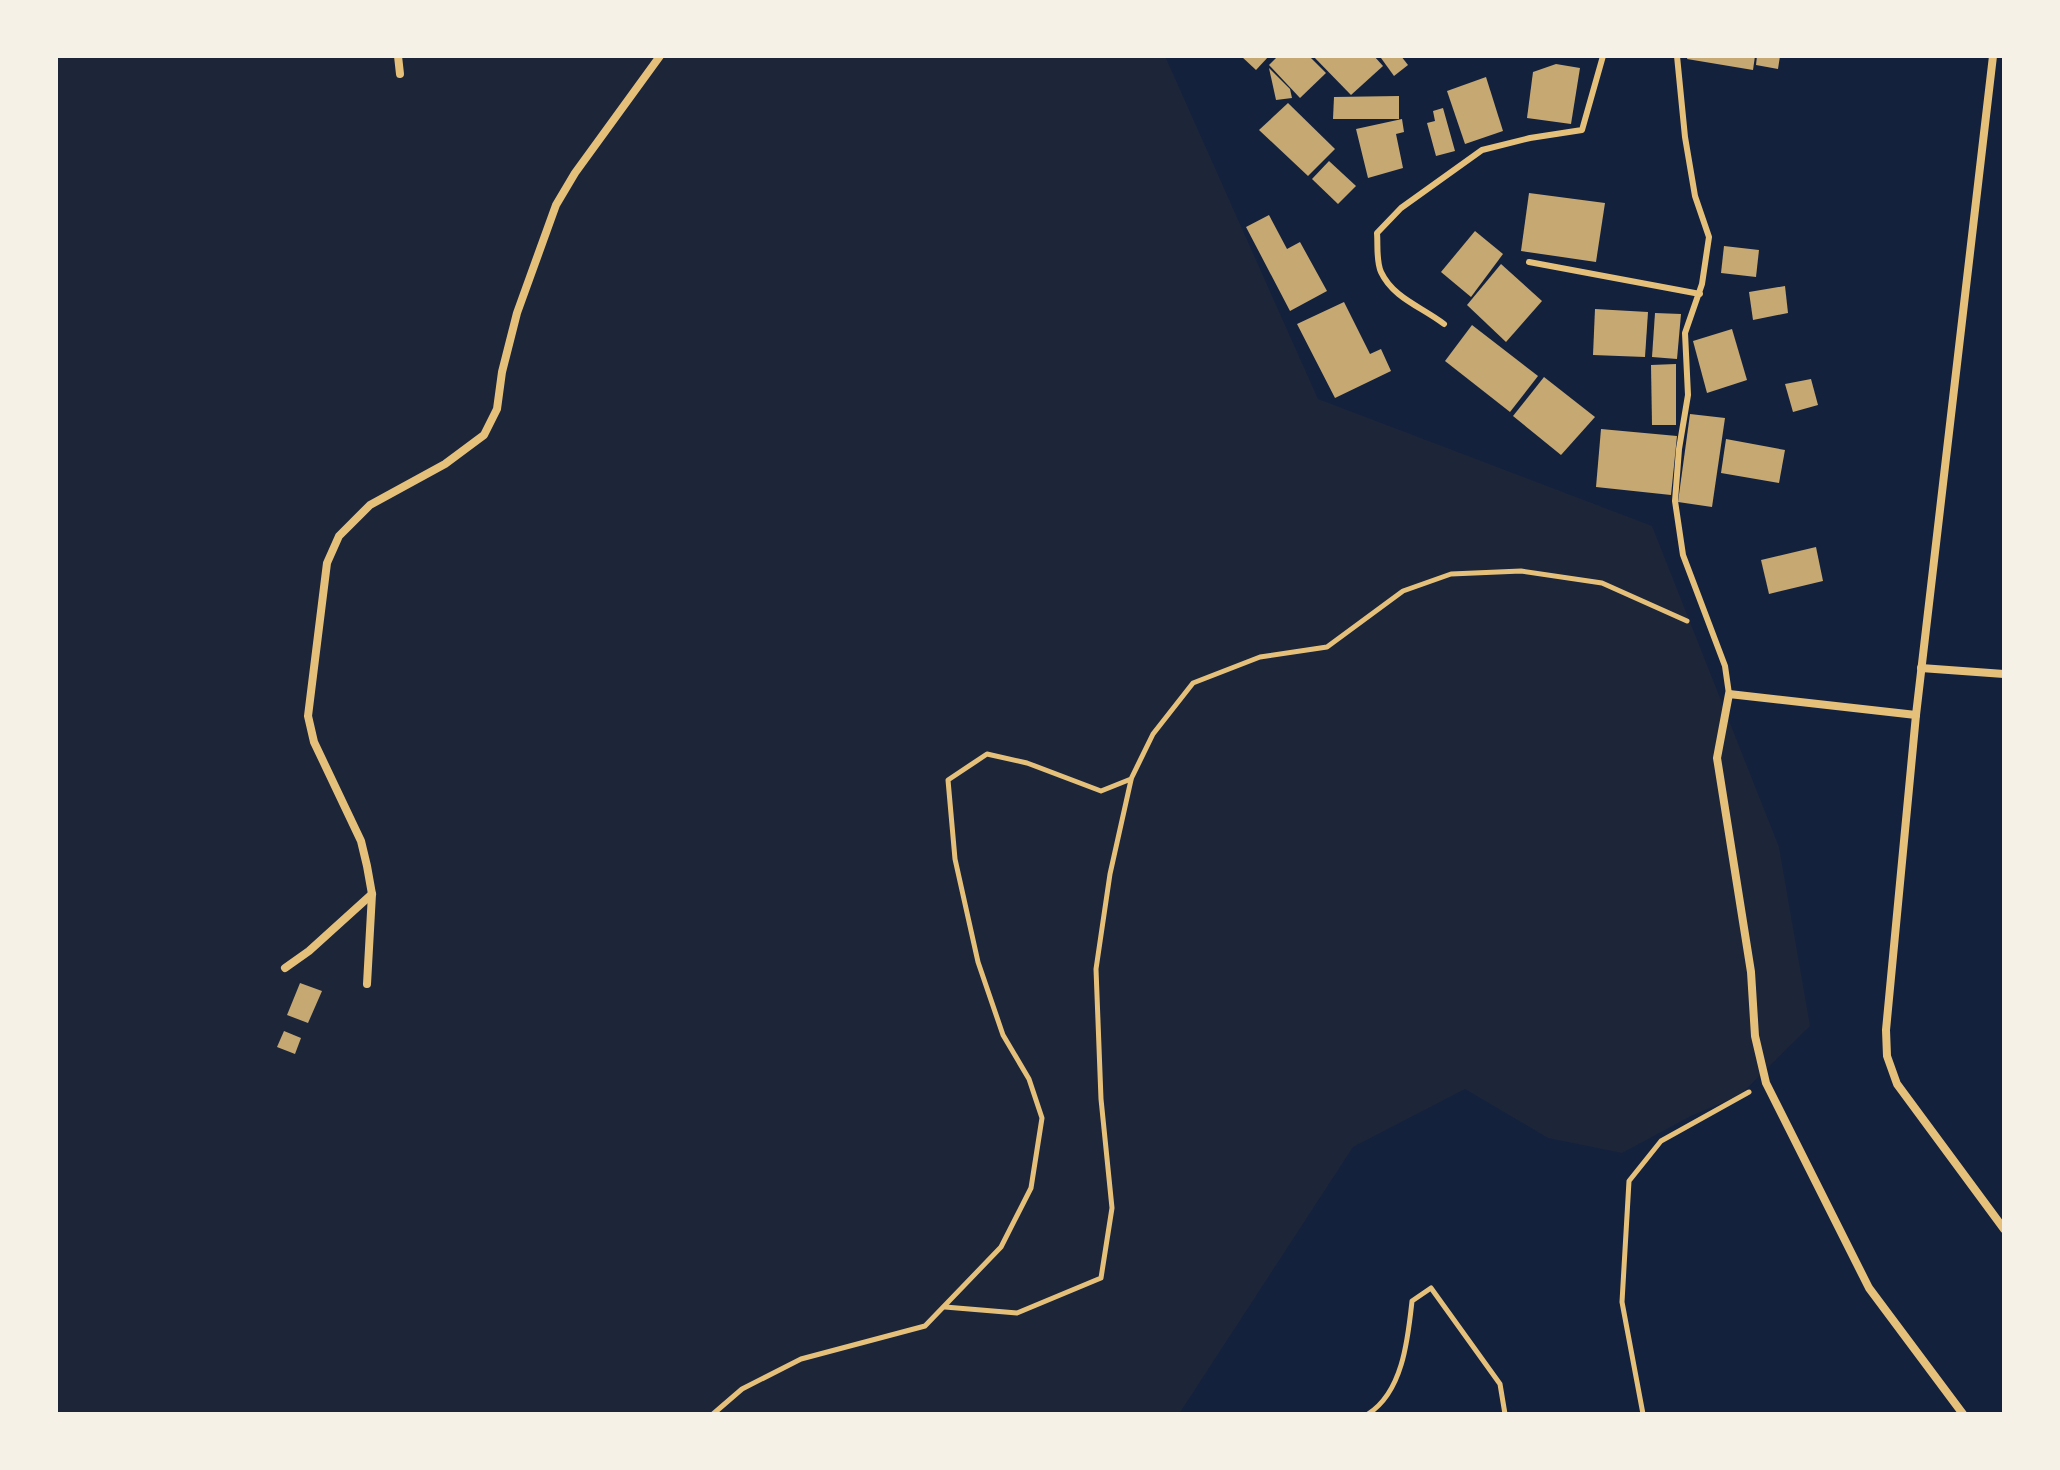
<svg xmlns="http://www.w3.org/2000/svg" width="2060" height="1470" viewBox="0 0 2060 1470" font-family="Montserrat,sans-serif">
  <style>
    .green { fill: #1d2539 }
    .building { fill: #c6a872 }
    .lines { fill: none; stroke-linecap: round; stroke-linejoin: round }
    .path { stroke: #e5c07b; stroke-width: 5 }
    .service { stroke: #e5c07b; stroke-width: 6 }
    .minor { stroke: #e5c07b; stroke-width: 8 }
  </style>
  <rect width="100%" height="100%" fill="#14213d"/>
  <path class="green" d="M 56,56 L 1165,56 L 1318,399 L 1652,526 L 1779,847 L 1810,1026 L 1740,1095 L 1691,1116 L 1622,1153 L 1548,1138 L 1465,1089 L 1353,1147 L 1179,1414 L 56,1414 Z"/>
  <g class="building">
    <path d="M 1241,56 L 1269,56 L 1256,70 Z"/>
    <path d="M 1278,56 L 1309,56 L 1326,73 L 1300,98 L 1269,65 Z"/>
    <path d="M 1313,56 L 1374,56 L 1383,66 L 1351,95 Z"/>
    <path d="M 1383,56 L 1401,56 L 1408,65 L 1394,76 L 1381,58 Z"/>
    <path d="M 1688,56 L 1755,56 L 1753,70 L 1687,59 Z"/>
    <path d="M 1757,56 L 1780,56 L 1778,69 L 1756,65 Z"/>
    <path d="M 1556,64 L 1580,68 L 1571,124 L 1527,118 L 1533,72 Z"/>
    <path d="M 1269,68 L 1290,89 L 1292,98 L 1276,100 Z"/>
    <path d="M 1486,77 L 1503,131 L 1465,144 L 1447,91 Z"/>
    <path d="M 1399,96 L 1399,119 L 1333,119 L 1334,97 Z"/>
    <path d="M 1288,103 L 1335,149 L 1308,176 L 1259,130 Z"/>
    <path d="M 1443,108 L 1455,151 L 1436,156 L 1427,123 L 1435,121 L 1433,111 Z"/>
    <path d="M 1402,119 L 1404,132 L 1396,134 L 1403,168 L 1368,178 L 1356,129 Z"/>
    <path d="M 1329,161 L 1356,186 L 1338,204 L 1312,179 Z"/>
    <path d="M 1529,193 L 1605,203 L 1596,262 L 1521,251 Z"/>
    <path d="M 1269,215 L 1287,249 L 1300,242 L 1327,291 L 1290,311 L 1246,227 Z"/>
    <path d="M 1475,231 L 1503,254 L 1471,297 L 1441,272 Z"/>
    <path d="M 1724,246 L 1759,250 L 1756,277 L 1721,273 Z"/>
    <path d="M 1501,264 L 1542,301 L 1506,342 L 1467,305 Z"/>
    <path d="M 1785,286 L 1788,313 L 1753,320 L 1749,292 Z"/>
    <path d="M 1344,302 L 1370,354 L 1381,349 L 1391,371 L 1335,398 L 1297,324 Z"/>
    <path d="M 1595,309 L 1648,312 L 1645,357 L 1593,355 Z"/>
    <path d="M 1655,313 L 1681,314 L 1677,359 L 1652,357 Z"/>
    <path d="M 1472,325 L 1538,376 L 1510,412 L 1445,361 Z"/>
    <path d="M 1732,329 L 1747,380 L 1707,393 L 1693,341 Z"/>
    <path d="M 1676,364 L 1676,425 L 1652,425 L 1651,365 Z"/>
    <path d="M 1544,377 L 1595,417 L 1561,455 L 1513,416 Z"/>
    <path d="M 1811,379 L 1818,405 L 1793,412 L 1785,384 Z"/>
    <path d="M 1690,414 L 1725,418 L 1712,507 L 1678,502 Z"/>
    <path d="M 1601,429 L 1677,436 L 1671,495 L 1596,487 Z"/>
    <path d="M 1726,439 L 1785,450 L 1779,483 L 1721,473 Z"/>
    <path d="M 1816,547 L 1823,581 L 1769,594 L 1761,560 Z"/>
    <path d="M 300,983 L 322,991 L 308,1023 L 287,1015 Z"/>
    <path d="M 284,1031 L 301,1038 L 295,1054 L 277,1047 Z"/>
  </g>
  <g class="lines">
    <g class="path">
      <path d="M 945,1307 L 1017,1313 L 1101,1278 L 1112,1208 L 1101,1099 L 1096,969 L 1110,874 L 1131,780"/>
      <path d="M 713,1414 L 742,1389 L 801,1359 L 925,1326 L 1001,1247 L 1031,1188 L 1042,1118 L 1029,1079 L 1003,1035 L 978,962 L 955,859 L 948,780 L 987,754 L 1027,763 L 1101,791 L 1131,779 L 1153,734 L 1193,683 L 1260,657 L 1327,647 L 1403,591 L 1451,574 L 1521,571 L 1602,583 L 1687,621"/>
      <path d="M 1368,1414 C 1403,1392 1408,1338 1412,1301 L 1431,1288 L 1500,1384 L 1505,1414"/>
      <path d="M 1643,1414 L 1622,1302 L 1629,1181 L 1661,1141 L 1749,1092"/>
    </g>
    <g class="service">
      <path d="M 1677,56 L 1685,137 L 1695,196 L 1709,237 L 1702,284 L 1685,333 L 1688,395 L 1679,449 L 1675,501 L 1683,555 L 1725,666 L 1729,694"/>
      <path d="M 1529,262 L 1700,294"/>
      <path d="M 1444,324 C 1422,307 1393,298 1381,272 C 1376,261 1378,245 1377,233 L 1401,208 L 1482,150 L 1530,138 L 1582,130 L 1603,56"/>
    </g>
    <g class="minor">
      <path d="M 398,56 L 400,74"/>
      <path d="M 1993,56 L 1916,715 L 1886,1030 L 1887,1056 L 1897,1084 L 2004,1229"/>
      <path d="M 1921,668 L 2004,674"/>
      <path d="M 1916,715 L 1729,694 L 1717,758 L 1751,972 L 1755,1036 L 1766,1083 L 1869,1288 L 1963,1414"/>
      <path d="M 285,968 L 309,951 L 372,894"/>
      <path d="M 367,984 L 372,894 L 367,866 L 361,841 L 314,742 L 308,716 L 327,563 L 339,536 L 370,505 L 445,464 L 484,435 L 497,409 L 502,372 L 517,313 L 556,205 L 575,173 L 660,56"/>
    </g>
  </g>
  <rect width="2060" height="1470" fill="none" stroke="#f6f1e7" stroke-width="116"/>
</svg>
